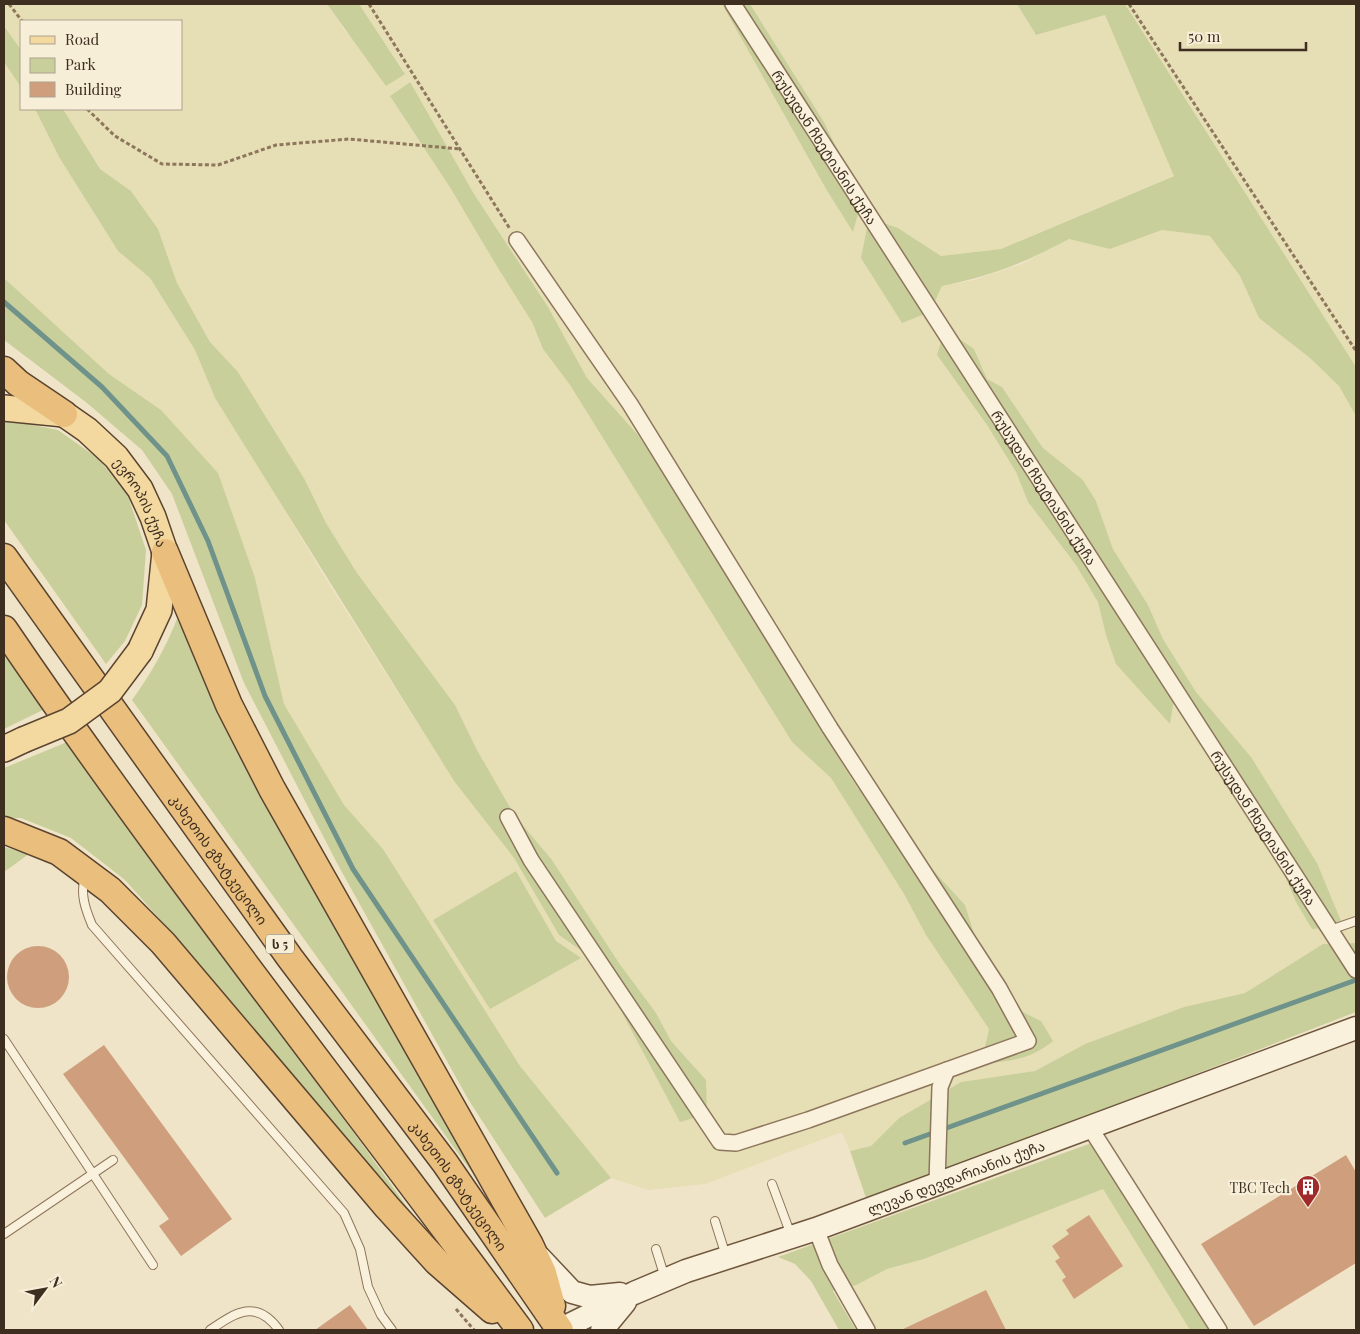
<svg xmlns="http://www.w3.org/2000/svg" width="1360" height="1334" viewBox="0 0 1360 1334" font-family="'Playfair Display','Noto Sans Georgian',serif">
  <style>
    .farmland { fill: #e6deb5; fill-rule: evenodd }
    .green { fill: #c9cf9b }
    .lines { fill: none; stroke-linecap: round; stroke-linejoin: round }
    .stream { stroke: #6f938a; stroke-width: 5 }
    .building { fill: #cf9f7d }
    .service-casing { stroke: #8d765c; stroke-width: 10 }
    .minor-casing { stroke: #8d765c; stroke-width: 18 }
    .secondary-casing { stroke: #6f573f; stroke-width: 25 }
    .primary-casing { stroke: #5b4430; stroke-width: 28 }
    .trunk-casing { stroke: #5b4430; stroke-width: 29 }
    .path { stroke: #8d765c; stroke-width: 3; stroke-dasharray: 4 2.5; stroke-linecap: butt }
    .service { stroke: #faf1dc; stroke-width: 8 }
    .minor { stroke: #faf1dc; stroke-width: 15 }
    .secondary { stroke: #faf1dc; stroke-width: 22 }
    .primary { stroke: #f3d9a0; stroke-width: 25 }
    .trunk { stroke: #eabe7c; stroke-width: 26 }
    .primary-bridge-casing { stroke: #5b4430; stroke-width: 28; stroke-linecap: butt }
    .primary-bridge { stroke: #f3d9a0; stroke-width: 25 }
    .labels { text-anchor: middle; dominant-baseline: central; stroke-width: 4.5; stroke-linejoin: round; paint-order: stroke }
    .shield { fill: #f7eed8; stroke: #756857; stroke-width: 1 }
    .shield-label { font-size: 12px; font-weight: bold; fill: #3d2e20 }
    .street-label { font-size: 14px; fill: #3d2e20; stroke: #f7eed8 }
    .poi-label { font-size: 14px; fill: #3d2e20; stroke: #f7eed8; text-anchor: end }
  </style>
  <rect width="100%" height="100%" fill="#f0e4c8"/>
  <g class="farmland">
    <path d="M 4,4 L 327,4 L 345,31 L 405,73 L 359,4 L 722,4 L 826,189 L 853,232 L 863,196 L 848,172 L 824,122 L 750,4 L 1017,4 L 1036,35 L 1105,15 L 1175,175 L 1001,249 L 941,256 L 898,228 L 930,312 L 942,286 L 974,280 L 1022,264 L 1069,239 L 1110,249 L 1162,230 L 1211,236 L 1240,276 L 1259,318 L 1310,358 L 1339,386 L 1356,416 L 1356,943 L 1323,944 L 1245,993 L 1184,1007 L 1085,1044 L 1035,1071 L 961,1082 L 899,1118 L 871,1146 L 850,1151 L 842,1132 L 705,1184 L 648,1190 L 611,1178 L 520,1066 L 383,849 L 344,806 L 284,704 L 255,578 L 161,410 L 109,374 L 4,278 L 4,62 L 21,87 L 21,109 L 35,109 L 59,157 L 118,251 L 150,278 L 195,350 L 215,398 L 264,475 L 319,568 L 454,781 L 514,858 L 559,935 L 589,956 L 706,1080 L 671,1041 L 656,1013 L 619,963 L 552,860 L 515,816 L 477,750 L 455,705 L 357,573 L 326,523 L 305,480 L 238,372 L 210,342 L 177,283 L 158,229 L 131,191 L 100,169 L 63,109 L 181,109 L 181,21 L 21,21 L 21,50 L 4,26 ZM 409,82 L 474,194 L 548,307 L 587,378 L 638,435 L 768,631 L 813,717 L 857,787 L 965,905 L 977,943 L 1005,990 L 1021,1011 L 1041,1021 L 981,1064 L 989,1029 L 926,935 L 904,894 L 831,778 L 792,742 L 570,385 L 543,349 L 532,322 L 451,189 L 390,96 ZM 974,349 L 987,379 L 1002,387 L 1043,448 L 1083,480 L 1096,501 L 1113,549 L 1148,605 L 1163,639 L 1196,692 L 1312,929 L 1262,829 L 1174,700 L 1170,723 L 1106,635 L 1099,602 L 1076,565 L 1028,502 L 1016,472 L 987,425 L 937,355 ZM 516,871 L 556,941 L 580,959 L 433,920 Z"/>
    <path d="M 1125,4 L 1356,4 L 1356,367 Z"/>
    <path d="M 1103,1189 L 1190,1330 L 870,1330 L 846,1288 L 887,1269 L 924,1259 Z"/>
  </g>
  <g class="green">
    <path d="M 327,4 L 359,4 L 405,74 L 386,86 Z"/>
    <path d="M 722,4 L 750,4 L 824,122 L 848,172 L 863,196 L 853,232 L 826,189 Z"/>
    <path d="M 1017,4 L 1125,4 L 1356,367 L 1356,416 L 1339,386 L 1310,358 L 1259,318 L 1240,276 L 1210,236 L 1162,230 L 1110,249 L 1069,239 C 1024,263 992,276 942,286 L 930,312 L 902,323 L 861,258 L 869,218 L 898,228 L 941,256 L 1001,249 L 1174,176 L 1105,15 L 1036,35 Z"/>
    <path d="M 4,26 L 21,50 L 21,87 L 4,62 Z"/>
    <path d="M 410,82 L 474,194 L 548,307 L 587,378 L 638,435 L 748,598 L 768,631 L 813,717 L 857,787 L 965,905 L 977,943 L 1005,990 L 1021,1011 L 1041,1021 L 1053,1041 C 1030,1060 1010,1061 981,1064 L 989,1029 L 926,935 L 904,894 L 831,778 L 792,742 L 570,385 L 543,349 L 532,322 L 498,268 L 451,189 L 390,96 Z"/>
    <path d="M 35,109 L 63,109 L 100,169 L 131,191 L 158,229 L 177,283 L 210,342 L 238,372 L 305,480 L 326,523 L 357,573 L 455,705 L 477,750 L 515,816 L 552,860 L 619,963 L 656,1013 L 671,1041 L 706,1080 L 707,1114 L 680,1122 L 608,986 L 589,956 L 559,935 L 514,858 L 454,781 L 215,398 L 195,350 L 150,278 L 118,251 L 59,157 Z"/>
    <path d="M 4,278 L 109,374 L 161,410 L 218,473 L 255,578 L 284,704 L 344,805 L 383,849 L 520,1066 L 611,1178 L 545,1218 L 468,1099 L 338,865 L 244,683 L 172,494 L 142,450 L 87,403 L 4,340 Z"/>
    <path d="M 945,329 L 974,349 L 987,379 L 1002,387 L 1043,448 L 1083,480 L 1096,501 L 1113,549 L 1148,605 L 1163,639 L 1196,692 L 1251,757 L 1317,863 L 1343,926 L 1312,929 L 1296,902 L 1276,855 L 1174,700 L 1170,724 L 1116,664 L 1106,635 L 1098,602 L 1076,565 L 1028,502 L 1016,472 L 987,425 L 937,355 Z"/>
    <path d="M 4,419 L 58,430 L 99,459 L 128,496 L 146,550 L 142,605 L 125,641 L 106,664 L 4,520 Z"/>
    <path d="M 177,619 L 486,1192 L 132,700 C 151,674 165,649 177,619 Z"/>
    <path d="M 4,657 L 17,664 L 49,707 L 4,729 Z"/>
    <path d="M 72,740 L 423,1229 L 195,959 L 125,880 L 71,838 L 21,818 L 4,818 L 4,768 Z"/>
    <path d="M 4,847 L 29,854 L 4,872 Z"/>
    <path d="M 516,871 L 556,941 L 581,958 L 490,1009 L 433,920 Z"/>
    <path d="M 1356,943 L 1356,1012 L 867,1201 L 850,1151 L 871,1146 L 899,1118 L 961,1082 L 1035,1071 L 1085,1044 L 1184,1007 L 1245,993 L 1323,944 Z"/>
    <path d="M 1094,1142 L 1214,1330 L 1190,1330 L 1103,1189 L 924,1259 L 887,1269 L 856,1285 L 833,1291 L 856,1330 L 839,1330 L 811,1281 L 795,1264 L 778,1257 Z"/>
  </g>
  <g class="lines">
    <g class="stream">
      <path d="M 4,302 L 102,387 L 167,456 L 208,541 L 265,696 L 353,869 L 557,1173"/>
      <path d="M 905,1143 L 1356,980"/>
    </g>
  </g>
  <g class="building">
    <circle cx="38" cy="977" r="31"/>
    <path d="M 104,1045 L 232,1219 L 181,1256 L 159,1226 L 169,1219 L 63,1074 Z"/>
    <path d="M 1346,1155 L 1356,1172 L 1356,1263 L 1254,1326 L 1201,1244 Z"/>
    <path d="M 1089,1215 L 1123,1266 L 1074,1299 L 1062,1280 L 1066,1277 L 1055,1261 L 1060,1258 L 1052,1246 L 1069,1234 L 1066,1230 Z"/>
    <path d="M 986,1290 L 1006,1330 L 901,1330 Z"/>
    <path d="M 350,1305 L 368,1330 L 315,1330 Z"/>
  </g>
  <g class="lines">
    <g class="service-casing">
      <g id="service">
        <path d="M 85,876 C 80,894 85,908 92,925 L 344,1213 L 360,1249 L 368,1287 L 381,1315 L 392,1330"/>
        <path d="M 1330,930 L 1356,921"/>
        <path d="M 4,1039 L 153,1265"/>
        <path d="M 772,1184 L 791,1235"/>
        <path d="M 715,1221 L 726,1256"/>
        <path d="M 4,1234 L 113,1160"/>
        <path d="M 656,1249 L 665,1278"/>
        <path d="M 210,1330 C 235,1313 256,1298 279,1330"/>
      </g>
    </g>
    <g class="minor-casing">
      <g id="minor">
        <path id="s1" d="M 733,4 L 1356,970"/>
        <path d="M 508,817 L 531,860 L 720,1142 L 736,1143 L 808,1120 L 1028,1041 L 999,988 L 830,728 L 630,404 L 517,240"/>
        <path d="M 1089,1126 L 1219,1330"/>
        <path d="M 937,1183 L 940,1087 L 947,1070"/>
        <path d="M 816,1229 L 830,1265 L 867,1330"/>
      </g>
    </g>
    <g class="secondary-casing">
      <g id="secondary">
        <path d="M 539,1257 L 572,1292 L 590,1297 L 620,1294"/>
        <path id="s2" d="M 559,1330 L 634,1293 L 686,1271 L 816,1229 L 1356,1028"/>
        <path d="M 602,1330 L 625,1302"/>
      </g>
    </g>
    <g class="primary-casing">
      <g id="primary">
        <path id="s3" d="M 4,408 L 64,414 L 87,430 L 116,457 L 140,489 L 153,517 L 165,552 L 159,610 L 140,651"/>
        <path d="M 4,749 L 23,740"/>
      </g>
    </g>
    <g class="trunk-casing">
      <g id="trunk">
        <path d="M 4,370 L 18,383 L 64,414"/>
        <path d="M 165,552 L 229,705 L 272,789 L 530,1245 L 543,1273 L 552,1306"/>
        <path id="s4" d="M 4,557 L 290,958 L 445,1163 L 560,1330"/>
        <path d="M 4,629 C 167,869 348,1097 520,1330"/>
        <path d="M 4,830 L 59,852 L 110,890 L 163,943 L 387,1207 L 437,1262 L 492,1310"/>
      </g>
    </g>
    <g class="path">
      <path d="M 9,4 L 22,21"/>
      <path d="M 369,4 L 510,229"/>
      <path d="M 1129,4 L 1356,351"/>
      <path d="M 87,109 L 115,136 L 162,164 L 218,165 L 276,145 L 349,139 L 460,149"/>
      <path d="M 456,1309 L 474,1330"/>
    </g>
    <use href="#service" class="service"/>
    <use href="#minor" class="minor"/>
    <use href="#secondary" class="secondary"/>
    <use href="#primary" class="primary"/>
    <use href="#trunk" class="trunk"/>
    <g class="primary-bridge-casing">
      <path id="primary-bridge" d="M 23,740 L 69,721 L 110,691 L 140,651"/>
    </g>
    <use href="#primary-bridge" class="primary-bridge"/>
  </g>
  <defs>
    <g id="building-pin" transform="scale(1.25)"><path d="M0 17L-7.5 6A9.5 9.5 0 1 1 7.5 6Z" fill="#9e2a2b" stroke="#f7eed8"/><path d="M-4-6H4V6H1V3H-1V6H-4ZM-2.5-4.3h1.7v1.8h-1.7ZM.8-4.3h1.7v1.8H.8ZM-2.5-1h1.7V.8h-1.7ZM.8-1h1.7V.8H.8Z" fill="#fff"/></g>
  </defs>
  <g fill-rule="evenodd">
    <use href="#building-pin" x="1308" y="1187"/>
  </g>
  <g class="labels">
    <rect class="shield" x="266" y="934.5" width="28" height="19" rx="4"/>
    <g class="shield-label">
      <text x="280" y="944">ს 5</text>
    </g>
    <g class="street-label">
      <text stroke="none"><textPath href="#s1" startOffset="170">რუსუდან ჩხეტიანის ქუჩა</textPath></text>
      <text stroke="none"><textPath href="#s1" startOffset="575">რუსუდან ჩხეტიანის ქუჩა</textPath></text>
      <text stroke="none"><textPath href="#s3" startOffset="180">ევროპის ქუჩა</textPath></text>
      <text stroke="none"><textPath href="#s1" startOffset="980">რუსუდან ჩხეტიანის ქუჩა</textPath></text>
      <text stroke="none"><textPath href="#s4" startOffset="371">კახეთის გზატკეცილი</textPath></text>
      <text stroke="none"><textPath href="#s2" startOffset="426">ლევან დევდარიანის ქუჩა</textPath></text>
      <text stroke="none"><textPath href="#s4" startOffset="776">კახეთის გზატკეცილი</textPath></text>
    </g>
    <g class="poi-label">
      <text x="1290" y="1187">TBC Tech</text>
    </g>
  </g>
  <rect width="1360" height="1334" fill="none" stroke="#3d2e20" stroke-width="10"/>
  <rect x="20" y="20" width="162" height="90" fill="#f7eed8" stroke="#ada18e"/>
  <rect x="30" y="36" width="25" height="8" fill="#f3d9a0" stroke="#ada18e"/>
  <text x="65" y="45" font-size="15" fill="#3d2e20">Road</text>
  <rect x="30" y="58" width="25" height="15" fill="#c9cf9b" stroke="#ada18e"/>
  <text x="65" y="70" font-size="15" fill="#3d2e20">Park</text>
  <rect x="30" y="82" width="25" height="15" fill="#cf9f7d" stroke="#ada18e"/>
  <text x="65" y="95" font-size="15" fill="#3d2e20">Building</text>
  <g transform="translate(45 1289) rotate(58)" stroke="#f7eed8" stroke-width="4" paint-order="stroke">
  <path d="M0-4L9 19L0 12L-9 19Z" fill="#3d2e20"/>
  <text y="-8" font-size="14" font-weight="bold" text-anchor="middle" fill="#3d2e20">N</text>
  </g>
  <path d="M1180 42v8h126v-8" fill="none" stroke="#3d2e20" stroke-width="2.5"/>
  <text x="1188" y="42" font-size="15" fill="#3d2e20" stroke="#f7eed8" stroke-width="4" paint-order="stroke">50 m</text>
</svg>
